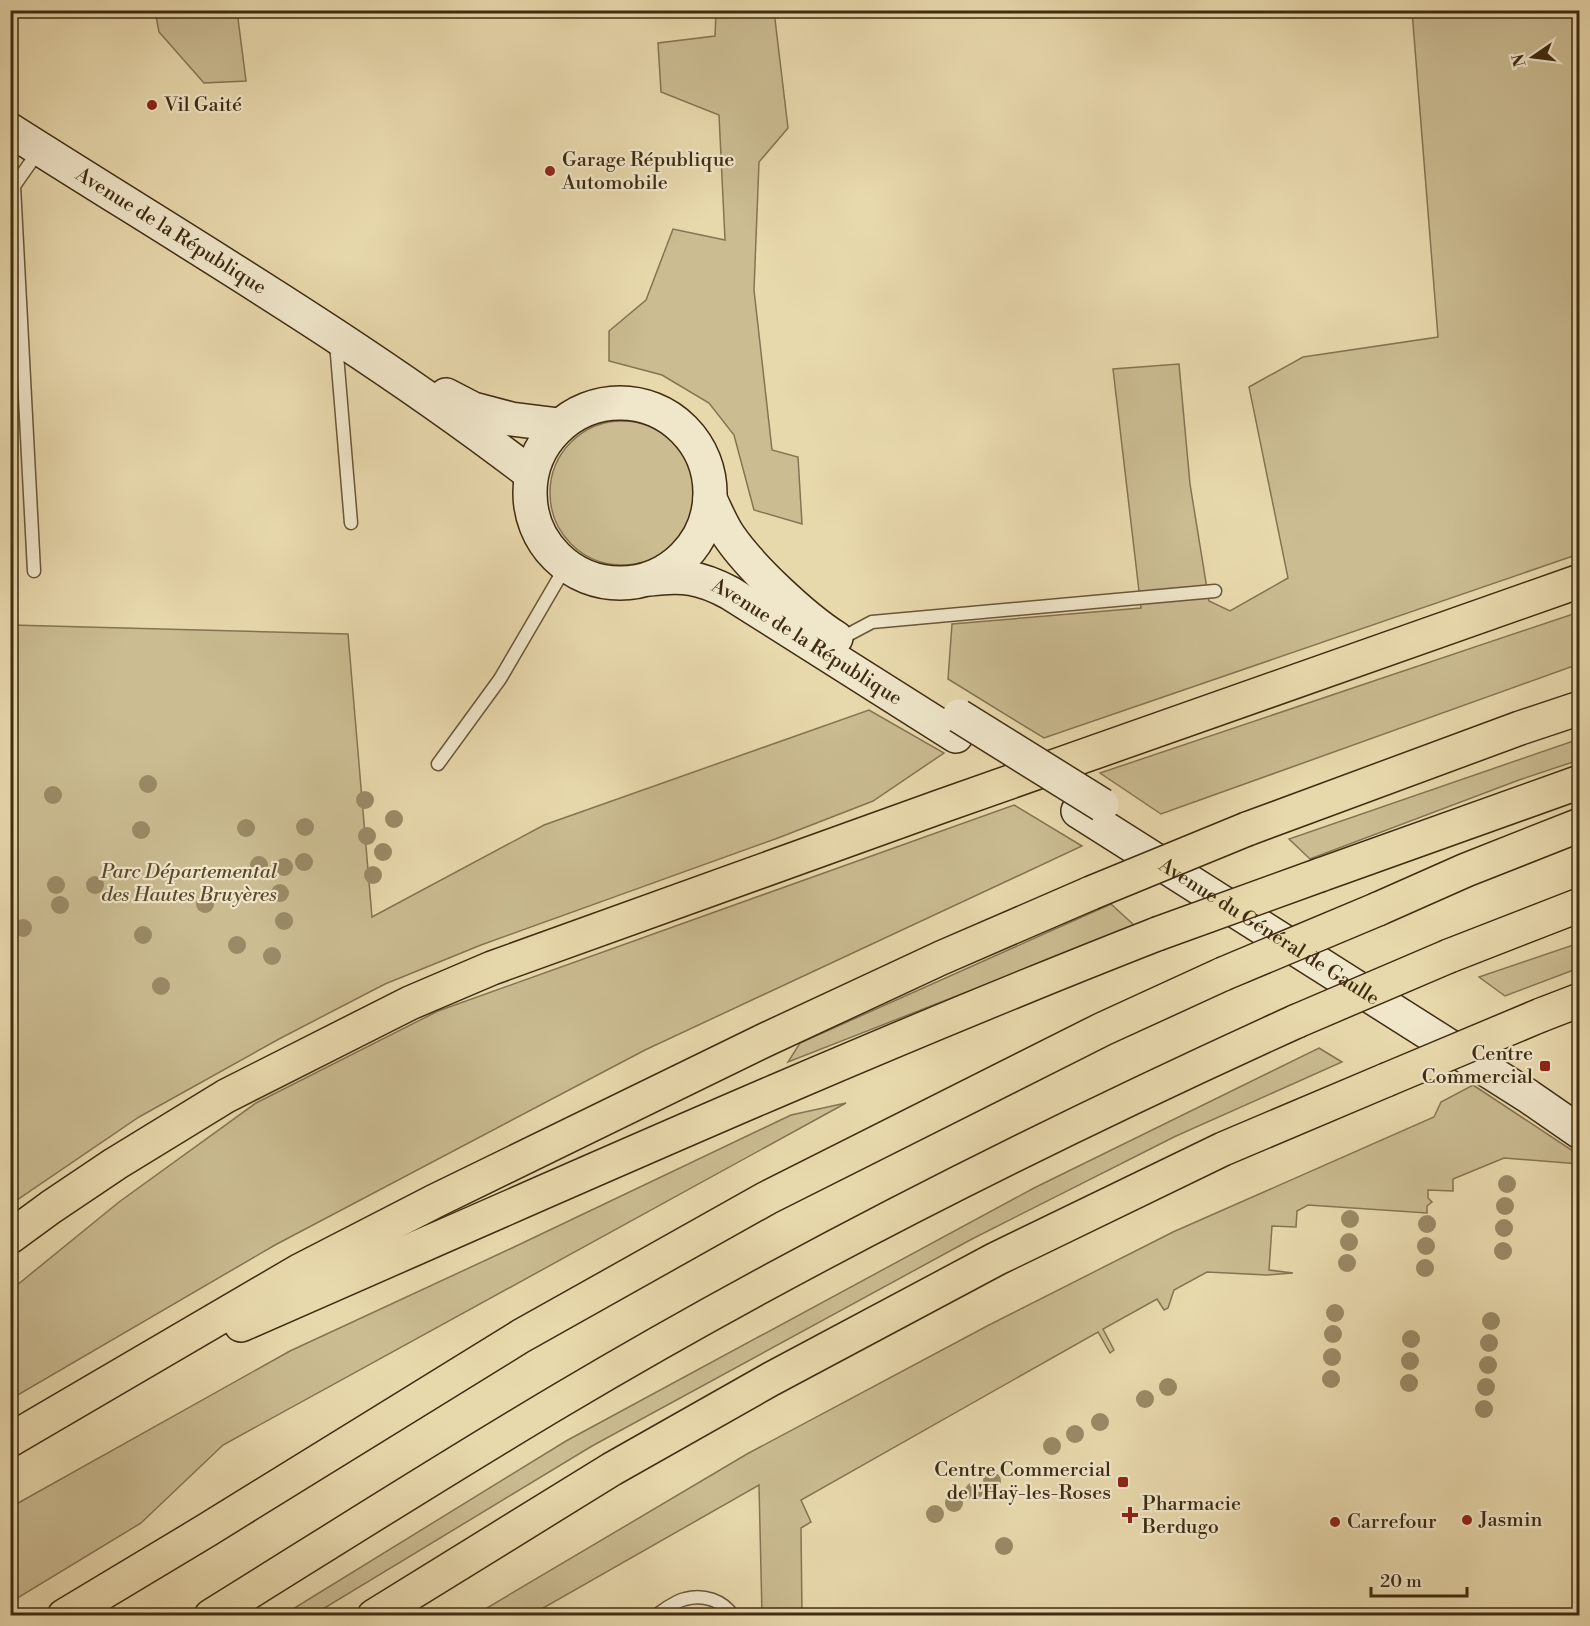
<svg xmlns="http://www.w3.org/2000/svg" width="1590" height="1626" viewBox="0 0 1590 1626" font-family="'Libre Bodoni',serif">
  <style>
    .green { fill: #cbbc92; stroke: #857452; stroke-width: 1.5 }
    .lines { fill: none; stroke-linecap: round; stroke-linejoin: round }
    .lane-casing { stroke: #695738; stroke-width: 15 }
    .secondary-casing { stroke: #3f2c11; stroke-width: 36 }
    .highway-casing { stroke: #3f2c11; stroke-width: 36 }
    .lane { stroke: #f0e6ca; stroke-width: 12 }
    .secondary { stroke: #f0e6ca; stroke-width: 33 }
    .highway { stroke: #e8d9ad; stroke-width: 33 }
    .secondary-bridge-casing { stroke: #3f2c11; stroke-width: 36; stroke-linecap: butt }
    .highway-bridge-casing { stroke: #3f2c11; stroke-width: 36; stroke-linecap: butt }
    .secondary-bridge { stroke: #f0e6ca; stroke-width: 33 }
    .highway-bridge { stroke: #e8d9ad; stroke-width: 33 }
    .tree { fill: #9a8a66 }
    .poi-dot { fill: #8f2418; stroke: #f0e6ca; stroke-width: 2 }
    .labels { text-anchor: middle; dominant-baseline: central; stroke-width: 4.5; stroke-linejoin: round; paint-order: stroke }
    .poi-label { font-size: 20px; fill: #3f2c11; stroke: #f0e6ca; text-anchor: start }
    .street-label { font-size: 20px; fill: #3f2c11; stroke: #f0e6ca }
    .park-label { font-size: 20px; font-style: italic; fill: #5b492b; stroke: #f0e6ca }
  </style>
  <rect width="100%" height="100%" fill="#e8d9ad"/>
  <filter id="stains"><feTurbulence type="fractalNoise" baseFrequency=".00333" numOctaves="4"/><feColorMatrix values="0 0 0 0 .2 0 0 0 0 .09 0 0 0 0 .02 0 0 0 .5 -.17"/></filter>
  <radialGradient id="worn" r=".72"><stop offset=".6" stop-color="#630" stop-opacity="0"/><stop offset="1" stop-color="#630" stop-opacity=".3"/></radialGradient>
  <g class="green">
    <path d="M 155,11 L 237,11 L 246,81 L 204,83 L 159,32 Z"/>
    <path d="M 716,11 L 774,11 L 788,128 L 759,162 L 754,290 L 772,450 L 798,457 L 802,524 L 754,510 L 734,435 L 709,403 L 662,375 L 609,361 L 609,331 L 646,300 L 673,229 L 725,240 L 719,115 L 661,92 L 658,43 L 715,36 Z"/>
    <path d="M 1412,11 L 1579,11 L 1579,554 L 1044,738 L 948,679 L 952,624 L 1141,608 L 1113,369 L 1179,364 L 1190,484 L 1209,601 L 1230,611 L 1288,578 L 1249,387 L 1303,357 L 1438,337 Z"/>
    <circle cx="622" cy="493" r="72"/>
    <path d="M 1579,612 L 1579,664 L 1161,814 L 1100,773 Z"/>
    <path d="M 11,625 L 348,634 L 372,917 L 544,825 L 869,710 L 944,753 L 873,801 L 778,838 L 481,945 L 385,984 L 279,1039 L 139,1117 L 11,1204 Z"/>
    <path d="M 1579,739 L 1579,760 L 1519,780 L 1310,859 L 1289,839 Z"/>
    <path d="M 1014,805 L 1082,846 L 645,1050 L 275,1245 L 11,1399 L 11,1290 L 119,1202 L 256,1103 L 438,1011 Z"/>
    <path d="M 1111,904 L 1135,926 L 788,1062 L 800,1043 Z"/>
    <path d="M 1579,943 L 1579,968 L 1505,996 L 1479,977 Z"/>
    <path d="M 1319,1048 L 1342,1062 L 1176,1136 L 972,1239 L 592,1446 L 313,1615 L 283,1615 L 566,1441 L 1034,1188 Z"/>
    <path d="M 1473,1085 L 1579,1155 L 1579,1164 L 1504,1158 L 1453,1179 L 1453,1191 L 1428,1190 L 1428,1198 L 1432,1202 L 1427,1206 L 1427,1213 L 1308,1205 L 1297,1211 L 1296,1227 L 1272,1226 L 1269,1270 L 1293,1273 L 1267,1275 L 1207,1272 L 1174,1290 L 1168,1308 L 1164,1310 L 1157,1299 L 1103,1329 L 1114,1350 L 1110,1353 L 1098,1332 L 801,1500 L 811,1522 L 801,1528 L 802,1615 L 762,1615 L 759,1485 L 531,1615 L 475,1615 L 747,1454 L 989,1325 L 1173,1232 L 1434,1117 L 1441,1102 Z"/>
    <path d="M 846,1103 L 223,1445 L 141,1523 L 11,1602 L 11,1507 L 290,1351 L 512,1248 L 791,1115 Z"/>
  </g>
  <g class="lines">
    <g class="lane-casing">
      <g id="lane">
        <path d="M 336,343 L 351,523"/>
        <path d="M 34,571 L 14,186 L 40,149"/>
        <path d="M 838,640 L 872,622 L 1215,591"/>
        <path d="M 438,764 L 500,679 L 566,566"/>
        <path d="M 655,1616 C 664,1610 675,1601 685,1599 C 703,1594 723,1600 733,1616"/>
      </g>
    </g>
    <g class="secondary-casing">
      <g id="secondary">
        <path id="s1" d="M 10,130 C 186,242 366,347 531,474"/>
        <path d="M 446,395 L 473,409 L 511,419 L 559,425"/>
        <circle cx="620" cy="493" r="90"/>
        <path d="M 710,499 C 716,511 721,524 729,536 C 751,568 803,617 836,638"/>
        <path id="s2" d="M 650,579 C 683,575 700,577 730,593 L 956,736"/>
        <path id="s3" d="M 1078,811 L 1528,1096 L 1580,1132"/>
      </g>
    </g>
    <g class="highway-casing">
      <g id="highway">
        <path d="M 1247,829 L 1520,728 L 1580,708"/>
        <path d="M 1320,875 L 1580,782"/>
        <path d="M 1378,909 L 1466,870 L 1580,825"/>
        <path d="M 1449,956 L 1580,905"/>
        <path d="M 1541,1015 L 1580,1000"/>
        <path d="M 10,1237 L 51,1207 L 115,1164 L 226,1096 L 410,1003 L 492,968 L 939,807 L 1580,581"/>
        <path d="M 241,1325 C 545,1192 848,1055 1157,934"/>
        <path d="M 10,1440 L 299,1271 L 435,1201 L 765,1040 L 941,958 L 1091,893"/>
        <path d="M 64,1616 L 207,1530 L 521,1336 L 767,1198 L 1103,1029 L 1223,974"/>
        <path d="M 211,1616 C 327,1544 443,1470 561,1400 C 798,1259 1046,1135 1297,1021"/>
        <path d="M 374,1616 L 612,1469 L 771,1379 L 996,1259 L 1223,1149 L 1386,1080"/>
      </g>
    </g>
    <use href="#lane" class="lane"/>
    <use href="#secondary" class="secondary"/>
    <use href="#highway" class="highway"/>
    <g class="secondary-bridge-casing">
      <path id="secondary-bridge" d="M 959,716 L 1102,805"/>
    </g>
    <g class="highway-bridge-casing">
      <g id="highway-bridge">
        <path d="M 1091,893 L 1247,829"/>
        <path d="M 1157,934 L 1320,875"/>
        <path d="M 1223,974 L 1378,909"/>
        <path d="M 1297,1021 L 1449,956"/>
        <path d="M 1386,1080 L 1541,1015"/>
      </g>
    </g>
    <use href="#secondary-bridge" class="secondary-bridge"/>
    <use href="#highway-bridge" class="highway-bridge"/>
  </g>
  <g class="tree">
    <circle cx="148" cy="784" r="9"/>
    <circle cx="53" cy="795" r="9"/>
    <circle cx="365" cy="800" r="9"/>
    <circle cx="394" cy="819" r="9"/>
    <circle cx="305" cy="827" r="9"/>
    <circle cx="246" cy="828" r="9"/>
    <circle cx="141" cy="830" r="9"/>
    <circle cx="367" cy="836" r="9"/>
    <circle cx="383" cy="852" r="9"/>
    <circle cx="304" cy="862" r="9"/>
    <circle cx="259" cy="865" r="9"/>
    <circle cx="284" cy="867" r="9"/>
    <circle cx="373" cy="875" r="9"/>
    <circle cx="56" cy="885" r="9"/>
    <circle cx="95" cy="885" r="9"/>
    <circle cx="280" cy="893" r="9"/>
    <circle cx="205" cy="904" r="9"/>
    <circle cx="60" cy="905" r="9"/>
    <circle cx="284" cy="921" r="9"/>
    <circle cx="23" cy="928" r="9"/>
    <circle cx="143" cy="935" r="9"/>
    <circle cx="237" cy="945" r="9"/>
    <circle cx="272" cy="956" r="9"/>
    <circle cx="161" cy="986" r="9"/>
    <circle cx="1507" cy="1184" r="9"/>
    <circle cx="1505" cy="1206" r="9"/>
    <circle cx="1350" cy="1219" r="9"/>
    <circle cx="1427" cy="1224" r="9"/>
    <circle cx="1504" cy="1228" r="9"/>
    <circle cx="1349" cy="1242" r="9"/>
    <circle cx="1426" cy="1246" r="9"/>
    <circle cx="1503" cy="1251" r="9"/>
    <circle cx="1347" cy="1263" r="9"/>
    <circle cx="1425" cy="1268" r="9"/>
    <circle cx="1335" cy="1313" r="9"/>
    <circle cx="1491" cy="1321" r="9"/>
    <circle cx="1333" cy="1334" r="9"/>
    <circle cx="1411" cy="1339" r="9"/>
    <circle cx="1489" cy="1343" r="9"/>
    <circle cx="1332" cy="1357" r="9"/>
    <circle cx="1410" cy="1361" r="9"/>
    <circle cx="1488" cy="1365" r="9"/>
    <circle cx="1331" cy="1379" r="9"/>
    <circle cx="1409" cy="1383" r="9"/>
    <circle cx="1168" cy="1387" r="9"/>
    <circle cx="1486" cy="1387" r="9"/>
    <circle cx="1145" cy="1399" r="9"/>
    <circle cx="1484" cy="1409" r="9"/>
    <circle cx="1100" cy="1422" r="9"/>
    <circle cx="1075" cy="1434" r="9"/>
    <circle cx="1052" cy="1446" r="9"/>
    <circle cx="992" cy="1481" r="9"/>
    <circle cx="974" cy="1491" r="9"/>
    <circle cx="954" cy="1503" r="9"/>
    <circle cx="935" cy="1514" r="9"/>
    <circle cx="1004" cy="1546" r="9"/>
  </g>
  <g class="poi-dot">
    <circle cx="152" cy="105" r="6"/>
    <circle cx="550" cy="171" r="6"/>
    <rect x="1539" y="1060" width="12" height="12" rx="3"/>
    <rect x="1117" y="1476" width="12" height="12" rx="3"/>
    <path d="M1127 1506h6v6h6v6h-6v6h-6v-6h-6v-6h6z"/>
    <circle cx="1467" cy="1520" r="6"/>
    <circle cx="1335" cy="1522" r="6"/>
  </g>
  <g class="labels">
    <g class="poi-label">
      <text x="164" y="105">Vil Gaité</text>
      <text x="562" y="160">Garage République<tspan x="562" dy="23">Automobile</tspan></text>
      <text x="1533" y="1054" text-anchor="end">Centre<tspan x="1533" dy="23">Commercial</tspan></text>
      <text x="1111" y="1470" text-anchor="end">Centre Commercial<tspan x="1111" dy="23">de l'Haÿ-les-Roses</tspan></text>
      <text x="1142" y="1504">Pharmacie<tspan x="1142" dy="23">Berdugo</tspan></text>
      <text x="1479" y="1520">Jasmin</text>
      <text x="1347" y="1522">Carrefour</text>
    </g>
    <g class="street-label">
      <text stroke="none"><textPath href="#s1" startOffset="190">Avenue de la République</textPath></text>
      <text stroke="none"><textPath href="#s2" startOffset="174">Avenue de la République</textPath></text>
      <text stroke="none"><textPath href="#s3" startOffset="226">Avenue du Général de Gaulle</textPath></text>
    </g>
    <g class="park-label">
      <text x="189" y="872">Parc Départemental<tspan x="189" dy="23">des Hautes Bruyères</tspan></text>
    </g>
  </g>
  <rect width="1590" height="1626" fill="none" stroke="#e8d9ad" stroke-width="36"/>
  <rect x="12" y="12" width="1566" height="1602" fill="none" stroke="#3f2c11" stroke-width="3"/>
  <rect x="18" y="18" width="1554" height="1590" fill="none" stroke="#3f2c11" stroke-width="1.5"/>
  <g transform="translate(1533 57) rotate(256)" stroke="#f0e6ca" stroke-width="4.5" paint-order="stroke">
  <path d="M0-4.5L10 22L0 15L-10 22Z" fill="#3f2c11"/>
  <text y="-9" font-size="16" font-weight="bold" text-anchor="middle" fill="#3f2c11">N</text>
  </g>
  <path d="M1371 1587v9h96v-9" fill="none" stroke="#3f2c11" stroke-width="3"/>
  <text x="1380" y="1587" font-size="18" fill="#3f2c11" stroke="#f0e6ca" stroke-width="4.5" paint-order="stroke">20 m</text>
  <rect width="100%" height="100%" filter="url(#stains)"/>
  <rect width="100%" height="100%" fill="url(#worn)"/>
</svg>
